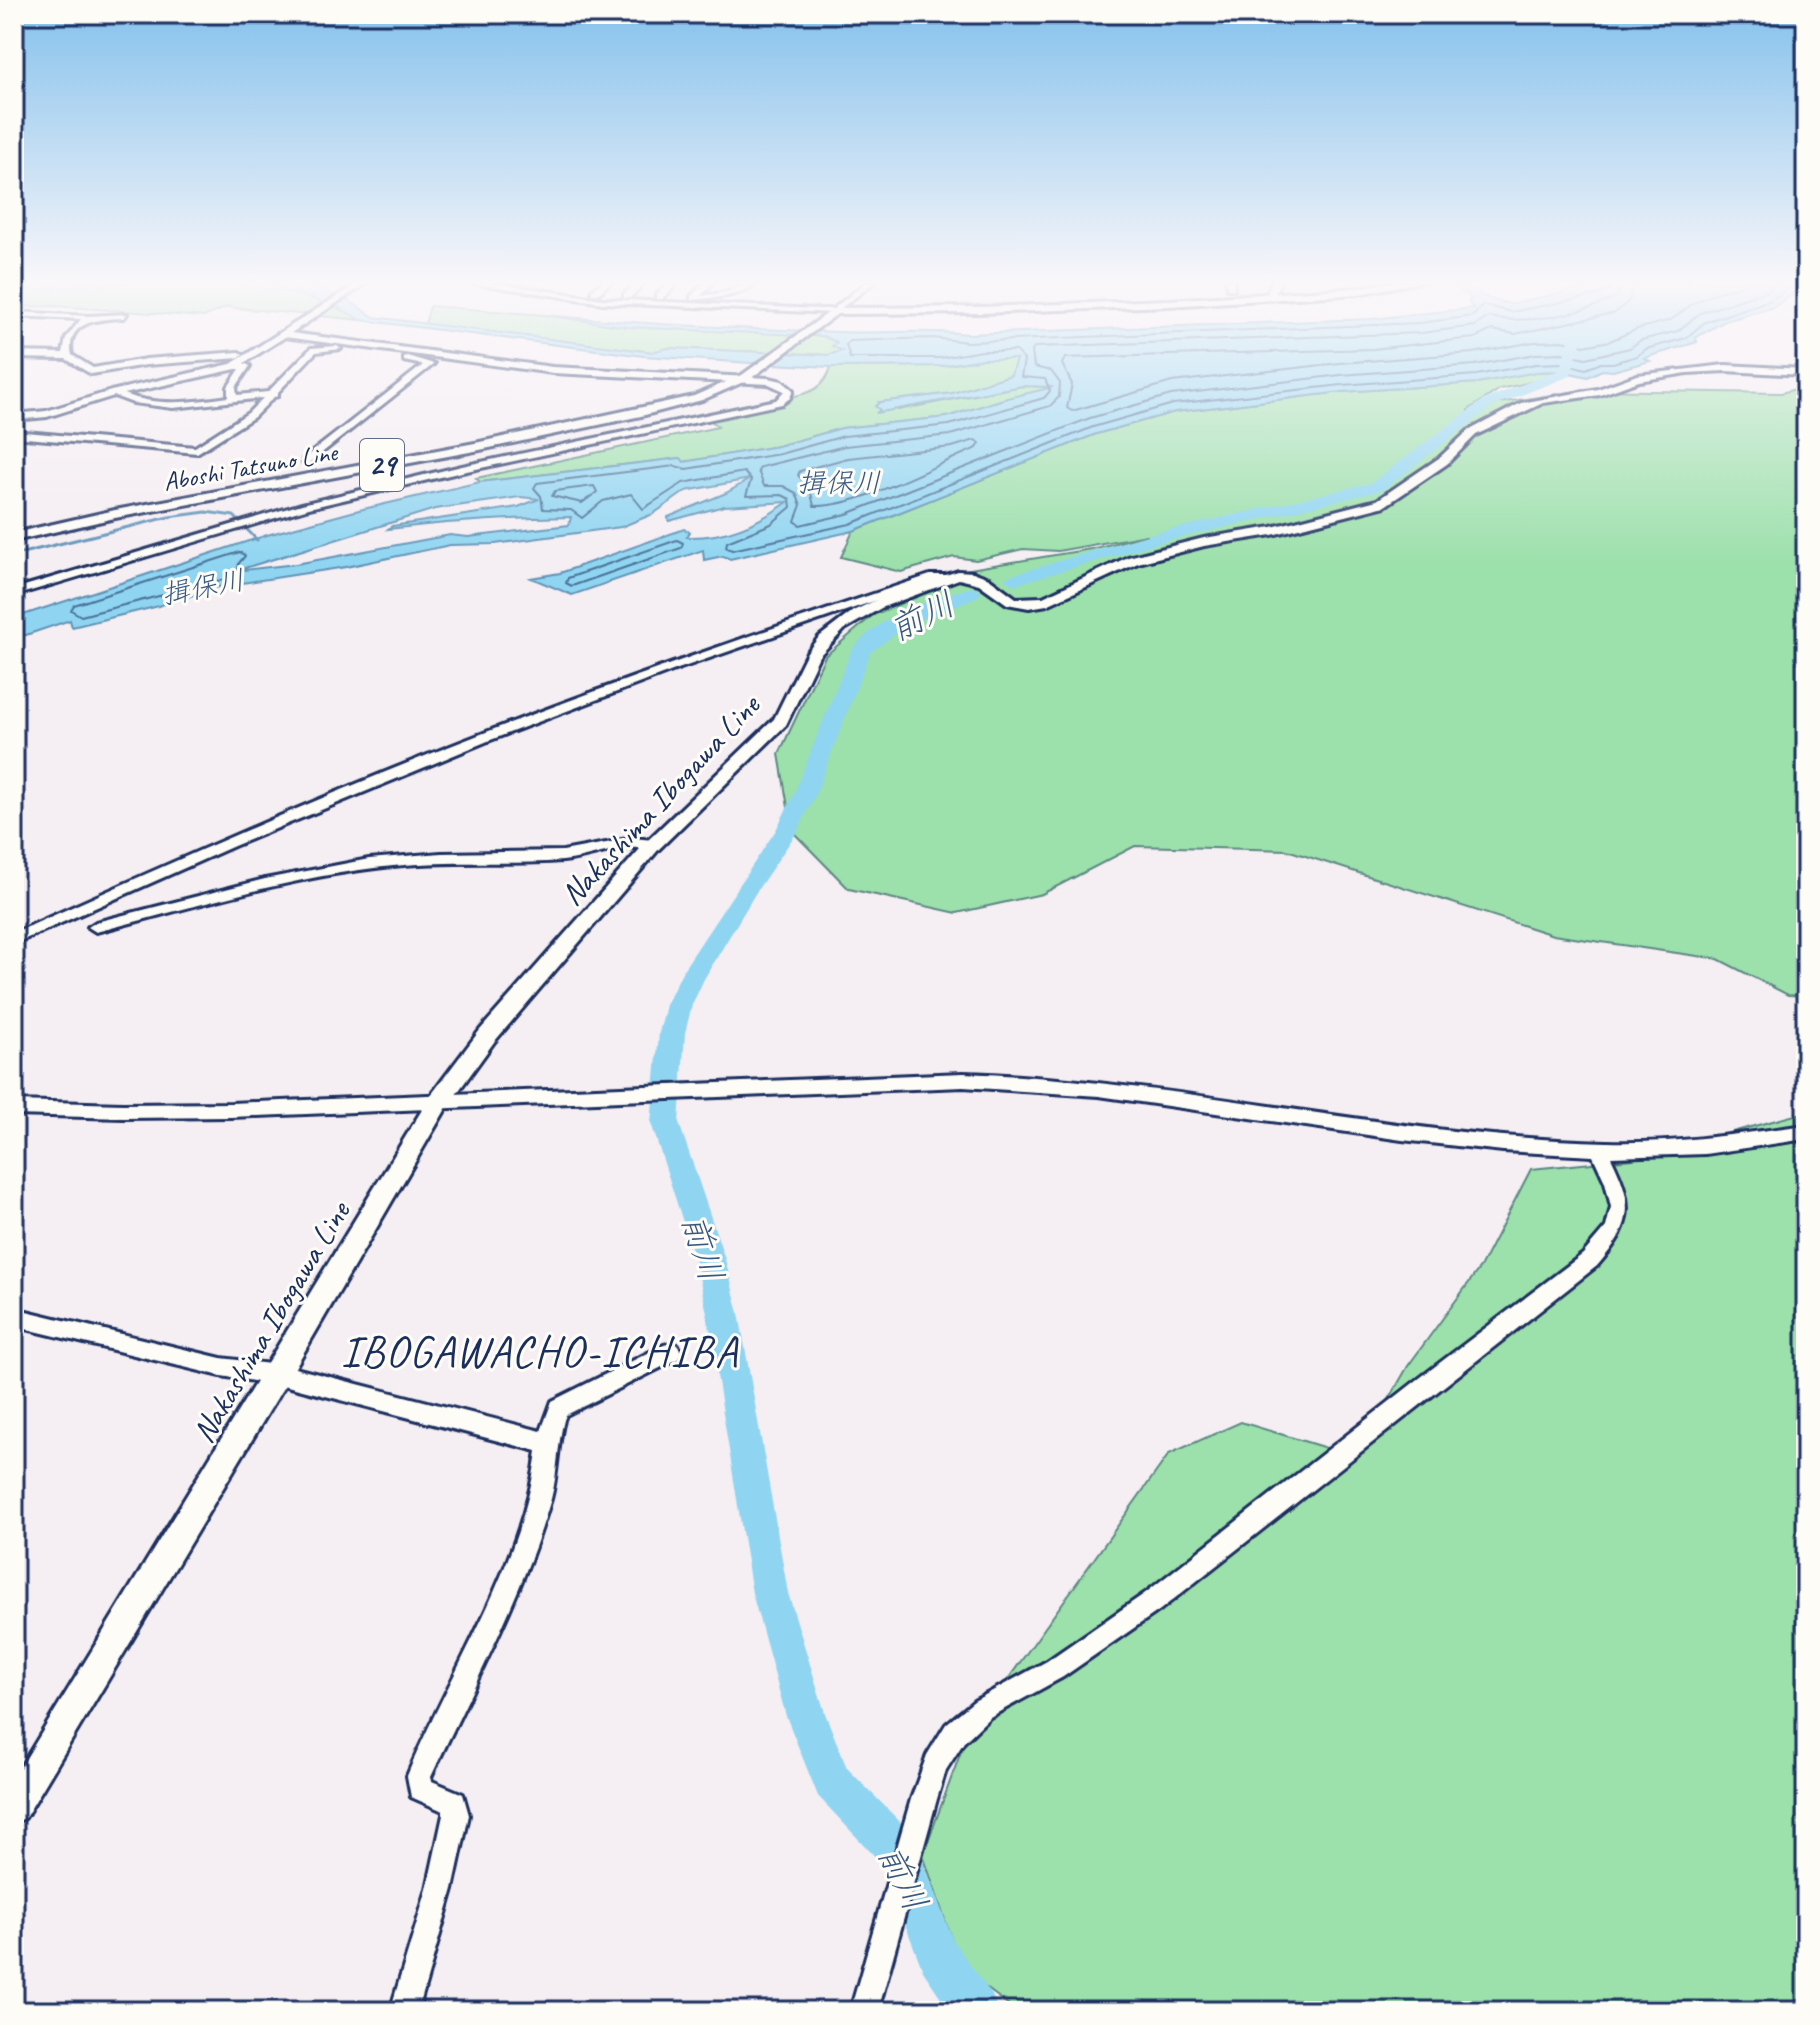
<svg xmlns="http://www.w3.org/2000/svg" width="1820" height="2025" viewBox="0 0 1820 2025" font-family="Caveat,'Klee One',sans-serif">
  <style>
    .green { fill: #9ce0ab; stroke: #5c8884; stroke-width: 2 }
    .water { fill: #8fd5f1; stroke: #6193b6; stroke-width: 2; fill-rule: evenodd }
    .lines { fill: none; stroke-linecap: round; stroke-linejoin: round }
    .shore { stroke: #497199; stroke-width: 2 }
    .stream { stroke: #6193b6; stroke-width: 3 }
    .river { fill: #8fd5f1; fill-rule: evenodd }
    .minor-casing { stroke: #1b2f5e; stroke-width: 6 }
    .major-casing { stroke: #1b2f5e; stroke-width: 6 }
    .minor { fill: #fdfcf7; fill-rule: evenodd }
    .major { fill: #fdfcf7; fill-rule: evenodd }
    .labels { text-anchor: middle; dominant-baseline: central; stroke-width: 6; stroke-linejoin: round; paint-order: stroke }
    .far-street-label { font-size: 26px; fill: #1b2f5e; stroke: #fdfcf7 }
    .far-water-label { font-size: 28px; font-style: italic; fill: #385883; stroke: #fdfcf7 }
    .shield { fill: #fdfcf7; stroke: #5f6c8c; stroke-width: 2 }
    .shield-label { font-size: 30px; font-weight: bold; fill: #1b2f5e }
    .street-label { font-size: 32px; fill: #1b2f5e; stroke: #fdfcf7 }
    .water-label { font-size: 34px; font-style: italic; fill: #385883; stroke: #fdfcf7 }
    .near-quarter-label { font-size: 44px; letter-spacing: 2px; fill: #1b2f5e; stroke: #fdfcf7 }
  </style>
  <rect width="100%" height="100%" fill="#f5eef3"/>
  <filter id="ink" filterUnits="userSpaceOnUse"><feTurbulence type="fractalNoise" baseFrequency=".0125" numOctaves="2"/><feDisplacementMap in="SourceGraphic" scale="16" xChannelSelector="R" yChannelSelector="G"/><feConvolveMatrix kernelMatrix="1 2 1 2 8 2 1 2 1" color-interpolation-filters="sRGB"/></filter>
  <g filter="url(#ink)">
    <g class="green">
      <path d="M 150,281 C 219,281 300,285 361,320 L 227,307 L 204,317 L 56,306 L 14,307 L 14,291 Z"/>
      <path d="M 430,306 L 545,315 L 628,327 L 823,336 L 838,343 L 843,351 L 828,355 L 668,348 L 652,352 L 425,324 Z"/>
      <path d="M 983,359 L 1016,359 L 1012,375 L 953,393 L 880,402 L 898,410 L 1022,386 L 1058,387 L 1004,399 L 947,417 L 842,428 L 778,446 L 684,462 L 680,458 L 480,482 L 476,478 L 718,427 L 710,420 L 789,402 L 790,397 C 812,393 824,388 831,367 L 941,366 Z"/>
      <path d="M 1561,371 L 1567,374 L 1500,389 L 1467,411 L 1491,404 L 1585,390 L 1781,393 L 1806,386 L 1806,996 L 1788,995 L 1718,959 L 1553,935 L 1287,850 L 1135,846 L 1042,894 L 957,913 L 849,889 L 792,831 L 779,754 L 825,656 L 873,615 L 919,596 L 964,570 L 1091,549 L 1147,535 L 1058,551 L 1023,549 L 976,560 L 954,557 L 901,572 L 841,557 L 853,531 L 1096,434 L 1175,412 L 1342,392 L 1477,383 L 1536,372 Z"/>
      <path d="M 1806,1112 L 1806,2011 L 1017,2011 L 962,1970 L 923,1855 L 966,1738 L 1169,1454 L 1241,1422 L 1356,1457 L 1408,1366 L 1481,1266 L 1531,1169 L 1633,1159 Z"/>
    </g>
    <g class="water">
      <path d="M 58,281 L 150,281 L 14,291 L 14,284 Z"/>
      <path d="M 260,281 L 301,281 L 349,301 L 374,317 L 652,352 L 668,348 L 828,355 L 842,351 L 832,346 L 837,342 L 823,336 L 628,327 L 545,315 C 643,324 741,329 839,332 C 883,334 925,329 968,334 L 1371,319 L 1474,308 L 1469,303 L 1470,297 L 1448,281 L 1458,281 L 1485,297 L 1510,304 L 1613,281 L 1806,281 L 1806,285 L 1774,307 L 1725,321 L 1696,337 L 1697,342 L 1644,358 L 1650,361 L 1613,371 L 1602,370 L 1588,377 L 1561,371 L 1536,372 L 1477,383 L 1342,392 L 1175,412 L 1096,434 L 853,531 L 730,559 L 723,556 L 704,560 L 703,550 L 572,595 L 531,578 L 560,573 L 684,529 L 690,532 L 687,537 C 725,538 757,524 788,502 L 724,506 L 669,521 L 668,517 L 726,493 L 750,479 L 686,491 L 653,514 L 621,527 L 495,544 L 450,545 L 346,567 L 222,586 L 155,607 L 72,627 L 70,620 L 14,639 L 14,618 L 267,535 L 359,510 L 480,482 L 681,458 L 684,462 L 778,446 L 842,428 L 947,417 L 1004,399 L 1053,387 L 1022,386 L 876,413 L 880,410 L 875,406 L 880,402 L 953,393 L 1011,375 L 1016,359 L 983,359 L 941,366 L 831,367 L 751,363 L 644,356 L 361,320 L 338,307 ZM 520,497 L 539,499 L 518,507 L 392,526 L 388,529 C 449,522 510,518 571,517 L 569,525 L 468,537 L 450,535 L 296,564 L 235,571 L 435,509 Z"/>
    </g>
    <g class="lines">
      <g class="shore">
        <path d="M 1612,281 L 1609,290 L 1598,295 L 1511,312 L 1483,305 L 1473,316 L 1420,323 L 968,342 L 933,338 L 849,341 L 846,345 L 850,358 L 940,358 L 982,351 L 1016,351 L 1024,360 L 1021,377 L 1045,379 L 1050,391 L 1044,398 L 949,425 L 844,436 L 780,454 L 686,469 L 675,466 L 537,483 L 534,488 L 541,496 L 543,509 L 571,510 L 582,518 L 603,501 L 631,494 L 643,509 L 683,483 L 744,472 L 751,480 L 746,496 L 782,495 L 790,499 L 791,507 L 771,524 L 727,542 L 726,547 L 732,550 L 850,524 L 1093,427 L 1173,404 L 1342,385 L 1476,375 L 1536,364 L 1562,363 L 1586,369 L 1601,363 L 1613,363 L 1637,356 L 1646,349 L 1686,338 L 1705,322 L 1771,300 L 1797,281"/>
        <path d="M 1622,281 L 1618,296 C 1586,314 1524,325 1489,317 L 1475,326 L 1421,333 L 1035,347 L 1032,351 L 1034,367 L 1051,371 L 1060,383 L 1059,397 L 1050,406 L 950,435 L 845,446 L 761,467 L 758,471 L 764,486 L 783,486 L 796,493 L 801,505 L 795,521 L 800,525 L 847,514 L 1090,418 L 1171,395 L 1341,375 L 1475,365 L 1535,354 L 1562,353 L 1586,358 L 1630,348 L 1641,340 L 1678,331 L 1700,313 L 1767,291 L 1781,281"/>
        <path d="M 1634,281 L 1629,301 L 1615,313 L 1515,334 L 1492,330 L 1475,338 L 1373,349 L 1065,358 L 1062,364 L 1072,384 L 1067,408 L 1072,411 L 1172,382 L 1340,363 L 1473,353 L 1534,342 L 1563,341 L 1584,346 L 1610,341 L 1637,329 L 1671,320 L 1692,304 L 1715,293 L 1755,281"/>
        <path d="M 975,440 L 980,443 L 977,448 C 932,466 861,507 814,506 L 810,489 L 798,475 L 800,471 L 848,458 L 952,447 Z"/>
        <path d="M 594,486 L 597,492 L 582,503 L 552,496 L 555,491 Z"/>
        <path d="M 677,540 L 683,543 L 681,548 L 572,586 L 566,583 L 568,578 Z"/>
        <path d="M 240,552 L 245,556 L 239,563 L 237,576 L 81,616 L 71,610 L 74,605 Z"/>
      </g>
      <path class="stream" d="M 14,555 L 169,517 L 206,512 L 234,516 L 257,540"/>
      <g class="river">
        <path d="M 1571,335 L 1583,338 L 1570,376 L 1493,406 L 1383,490 L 1158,543 L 1014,585 L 1005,580 L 1008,576 L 1147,535 L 1371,483 L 1483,400 L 1559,370 Z"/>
        <path d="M 973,587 L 982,592 L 979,596 L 906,626 L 870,653 L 815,796 L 797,832 L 758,889 L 704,979 L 692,1005 L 685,1033 L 679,1123 L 725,1259 L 739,1313 L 788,1593 L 826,1716 L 847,1768 L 913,1835 L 954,1942 L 992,1995 L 998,2011 L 950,2011 L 923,1971 L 882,1864 L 818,1796 L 786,1716 L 752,1593 L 707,1313 L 695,1259 L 651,1123 L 659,1033 L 666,1005 L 683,970 L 776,830 L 793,796 L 851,651 C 877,617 933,597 973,587 Z"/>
      </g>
      <g class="minor-casing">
        <g id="minor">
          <path d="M 361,281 L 370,281 L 291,333 L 553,367 L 769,378 L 782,381 L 793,390 L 790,398 L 782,404 L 462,472 L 309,508 L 14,596 L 14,589 L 302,504 L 462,466 L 776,400 L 784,391 L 769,384 L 553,373 L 285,337 L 244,363 L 250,366 L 236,387 L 237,395 L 268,392 L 311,348 L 337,346 L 341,349 L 316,352 L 278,392 L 278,396 L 274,397 L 254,417 L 197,453 L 14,437 L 14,431 L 195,447 L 248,413 L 263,398 L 173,408 L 133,403 L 114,396 L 47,417 L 14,420 L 14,414 L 46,411 L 111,391 L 231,364 ZM 236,369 L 240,369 L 228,387 L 228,397 C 194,402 158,407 124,394 Z"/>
          <path d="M 458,281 L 481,281 L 603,299 L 819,309 L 833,309 L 868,281 L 876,281 L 835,313 L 603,303 Z"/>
          <path d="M 604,281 L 612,281 L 598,294 L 592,294 L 592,290 Z"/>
          <path d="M 638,281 L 646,281 L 630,298 L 624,298 L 624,294 Z"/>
          <path d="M 672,281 L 680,281 L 662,299 L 656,299 L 656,295 Z"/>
          <path d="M 706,281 L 714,281 L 701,296 L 727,292 L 750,281 L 758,281 C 738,299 714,297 691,300 L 691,296 Z"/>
          <path d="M 1226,281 L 1234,281 L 1234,289 L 1228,289 Z"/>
          <path d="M 1272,281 L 1280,281 L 1274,297 L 1270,299 L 1266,297 Z"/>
          <path d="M 14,312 L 88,316 L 127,314 L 124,318 C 101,319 65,320 72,355 L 93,368 L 146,359 L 239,352 L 243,355 L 239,358 L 146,365 L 91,374 L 66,359 L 14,358 L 14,352 L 63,353 L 66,338 L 81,319 L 14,316 Z"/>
          <path d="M 407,356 L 434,364 L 309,463 L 303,463 L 303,459 L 423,365 L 404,361 L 404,357 Z"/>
          <path d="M 930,575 L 949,575 L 955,578 L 949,581 L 935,580 L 675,670 L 488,741 L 234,846 L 14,944 L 14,933 C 168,864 323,795 481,734 C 629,677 779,625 930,575 Z"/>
          <path d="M 633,838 L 653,840 L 660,845 L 653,850 C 623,842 593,858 563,861 C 507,865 450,860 393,866 C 292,876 194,907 96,932 L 88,927 L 96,922 L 265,879 L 369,859 L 441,853 L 563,851 Z"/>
          <path d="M 963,1073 C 1179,1080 1391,1137 1607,1142 C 1674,1144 1740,1134 1806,1125 L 1806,1139 L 1705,1154 L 1611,1157 C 1635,1205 1633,1225 1597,1266 L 1160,1610 L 1063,1677 L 990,1717 L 964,1742 L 946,1770 L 937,1799 L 878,2011 L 850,2011 L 911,1799 L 927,1755 L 946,1724 L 974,1701 L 1047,1661 L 1144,1594 L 1417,1380 L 1583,1254 L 1606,1227 L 1611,1207 L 1605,1182 L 1593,1156 L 1503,1151 L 1402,1140 L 1099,1096 L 963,1087 L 231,1117 L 123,1118 L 14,1115 L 14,1101 L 123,1104 L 231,1103 Z"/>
          <path d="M 14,1308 L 221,1358 L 287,1366 L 541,1431 L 552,1401 L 664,1345 L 671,1343 L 678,1345 L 681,1352 L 678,1359 L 566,1415 L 564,1420 C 557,1446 558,1473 551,1499 C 523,1594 473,1687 431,1777 L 432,1781 L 463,1794 L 469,1815 L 453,1889 L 418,2011 L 390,2011 L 427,1889 L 443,1815 L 443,1811 L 411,1797 L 407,1776 C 451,1669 522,1567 537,1451 L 287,1386 L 221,1376 L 14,1326 Z"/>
        </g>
      </g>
      <g class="major-casing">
        <g id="major">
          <path d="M 1401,281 L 1426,281 L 1358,294 L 1168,306 L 980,313 L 837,314 L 750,379 L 702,400 L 641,416 L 475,451 L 115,518 L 14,541 L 14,533 L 115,510 L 475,443 L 694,396 L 742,375 L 835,308 L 980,307 L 1168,300 L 1358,288 Z"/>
          <path d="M 1725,365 L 1806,369 L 1806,375 L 1725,371 L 1687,373 L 1639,381 L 1600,395 L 1543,403 L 1476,435 L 1447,464 L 1385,506 L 1272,535 L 1204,546 L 1138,563 L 1047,605 L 1029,608 L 1007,604 L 979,584 L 959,579 L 883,607 L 845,629 L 819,656 L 786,725 L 659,849 L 494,1042 L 447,1107 L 286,1383 L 25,1818 L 14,1823 L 14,1778 L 431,1095 L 480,1030 L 647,841 L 774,719 L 807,652 L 819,637 L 853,611 L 893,592 L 958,571 L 973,572 L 989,578 L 1016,598 L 1043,597 L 1128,557 L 1204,538 L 1272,527 L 1377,500 L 1439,458 L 1468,431 L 1521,403 L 1598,389 L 1637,375 Z"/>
        </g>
      </g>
      <use href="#minor" class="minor"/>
      <use href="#major" class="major"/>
    </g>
  </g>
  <linearGradient id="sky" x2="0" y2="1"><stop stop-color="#84c1ec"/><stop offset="0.5" stop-color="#faf7fa"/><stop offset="1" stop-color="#faf7fa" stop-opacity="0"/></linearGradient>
  <rect width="1820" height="565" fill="url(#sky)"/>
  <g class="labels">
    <g class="far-street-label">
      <text transform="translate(250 467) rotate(-10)">Aboshi Tatsuno Line</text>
    </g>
    <g class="far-water-label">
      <text x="839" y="482">揖保川</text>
      <text transform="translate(203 587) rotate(-11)">揖保川</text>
    </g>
    <rect class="shield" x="360" y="439" width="44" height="52" rx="6"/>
    <g class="shield-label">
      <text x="382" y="465">29</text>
    </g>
    <g class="street-label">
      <text transform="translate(660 800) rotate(-47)">Nakashima Ibogawa Line</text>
      <text transform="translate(271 1322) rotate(-59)">Nakashima Ibogawa Line</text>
    </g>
    <g class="water-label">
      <text transform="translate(922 616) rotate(-26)">前川</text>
      <text transform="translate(703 1248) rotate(73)">前川</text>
      <text transform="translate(903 1878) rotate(64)">前川</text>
    </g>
    <g class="near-quarter-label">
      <text x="540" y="1351">IBOGAWACHO-ICHIBA</text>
    </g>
  </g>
  <rect width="1820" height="2025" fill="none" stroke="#fdfcf7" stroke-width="48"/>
  <rect x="24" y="24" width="1772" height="1977" fill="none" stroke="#1b2f5e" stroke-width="3" filter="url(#ink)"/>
</svg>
